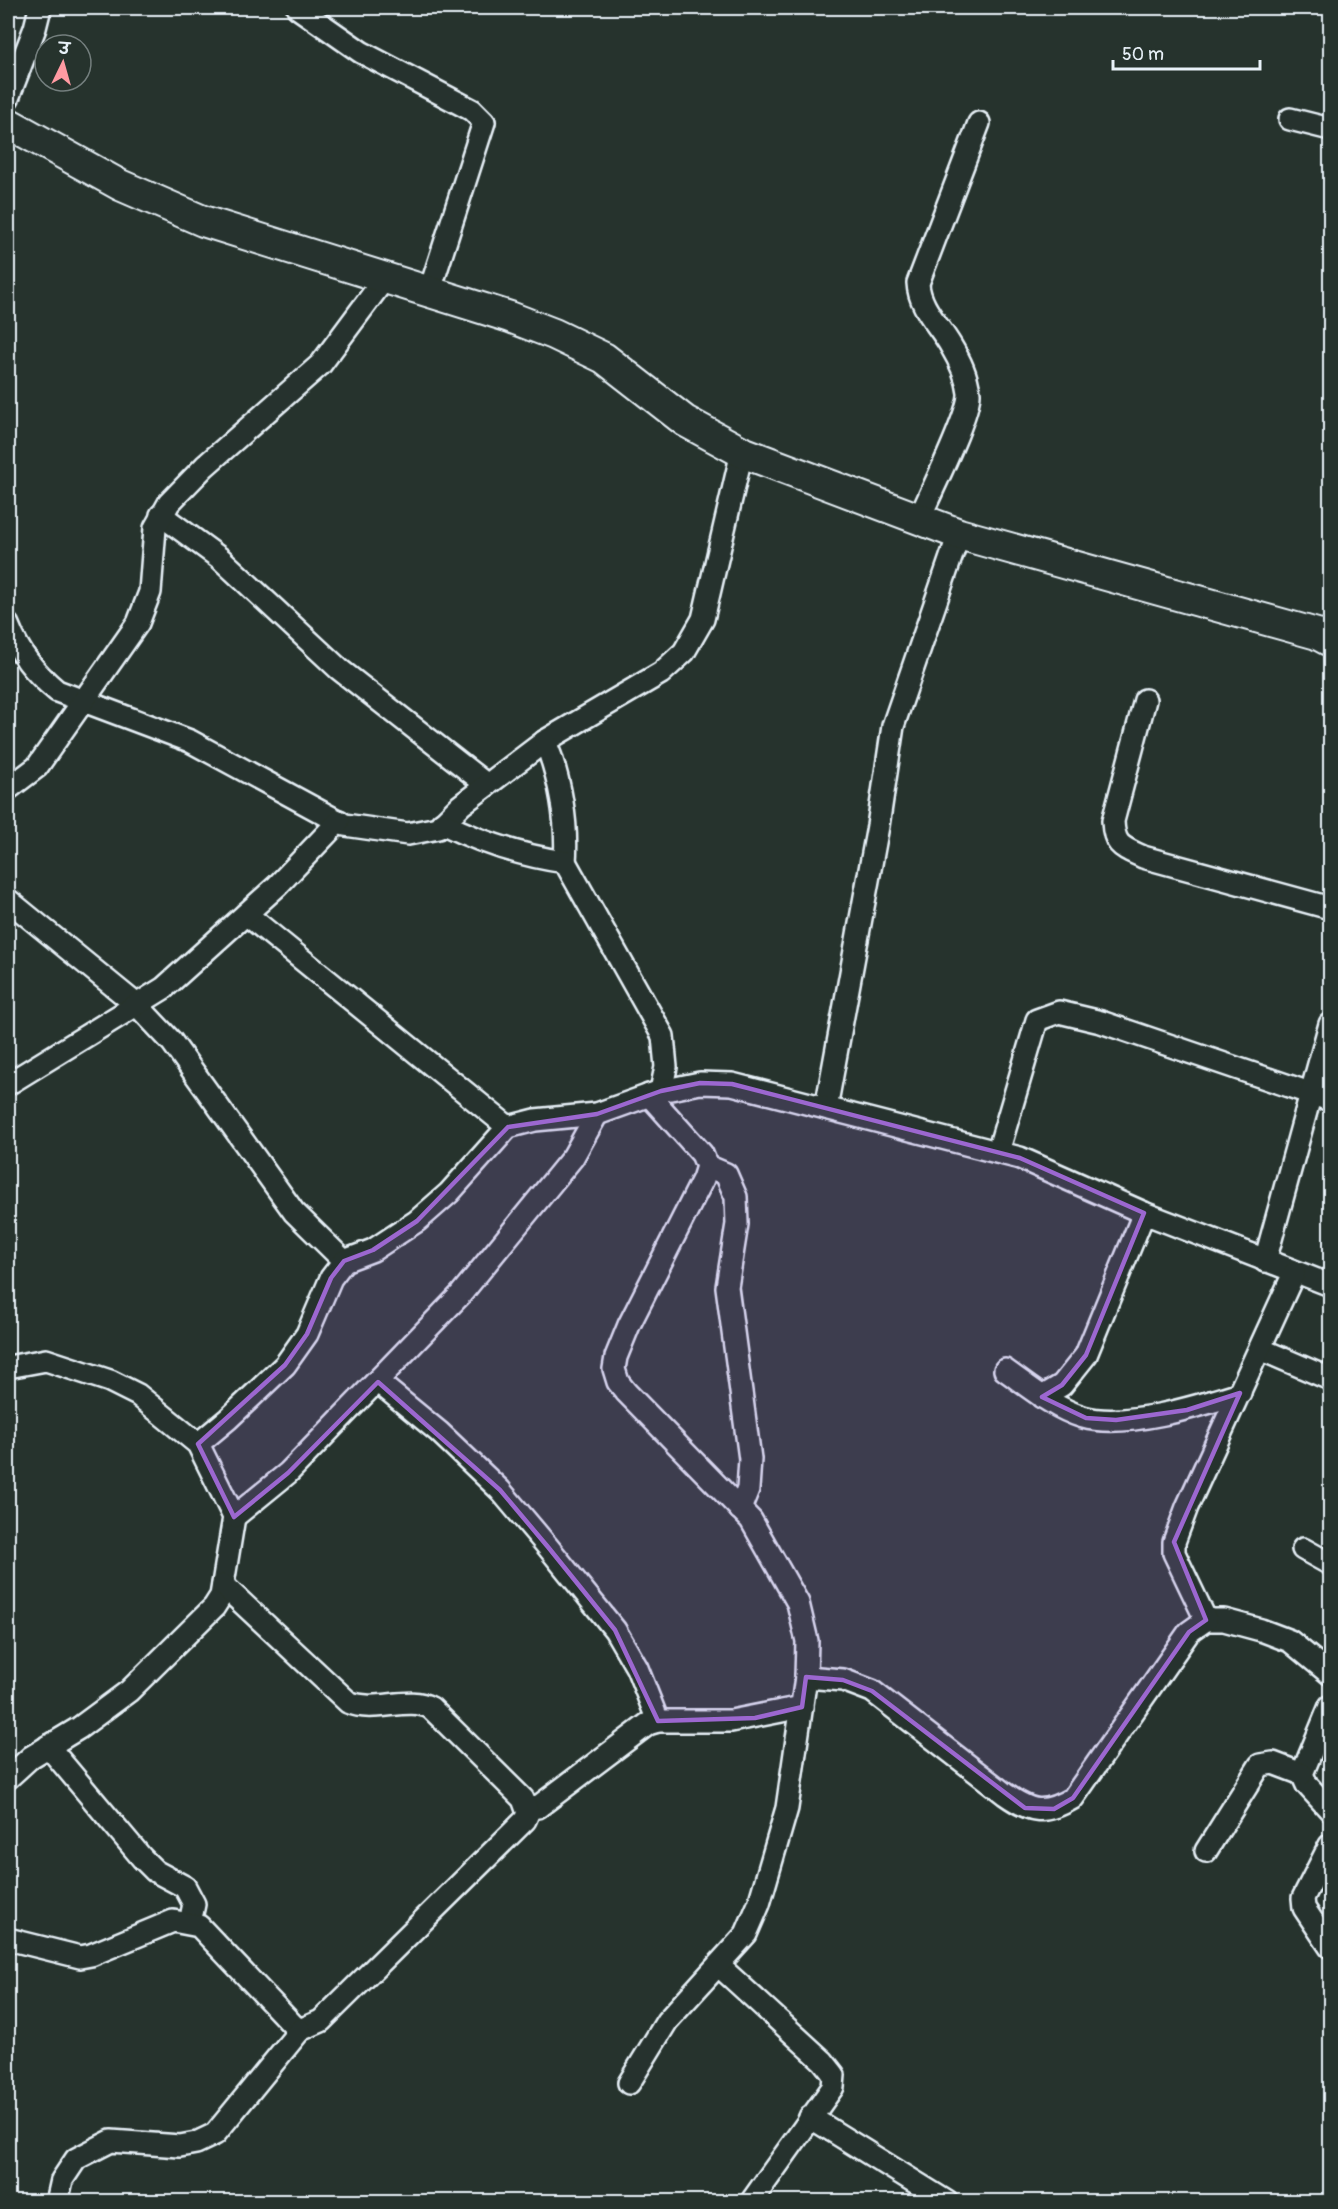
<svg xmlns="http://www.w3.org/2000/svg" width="1338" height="2209" viewBox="0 0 1338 2209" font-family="Pangolin,'Playpen Sans Deva',sans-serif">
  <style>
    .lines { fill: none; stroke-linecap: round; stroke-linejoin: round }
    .minor-casing { stroke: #e8f1f8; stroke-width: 26 }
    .secondary-casing { stroke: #e8f1f8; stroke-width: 34 }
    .minor { stroke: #26332d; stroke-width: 21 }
    .secondary { stroke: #26332d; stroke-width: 30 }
    .marked { fill: #9c67d0; fill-opacity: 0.2; stroke: #9c67d0; stroke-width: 4.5; stroke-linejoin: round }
  </style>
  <rect width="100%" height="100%" fill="#26332d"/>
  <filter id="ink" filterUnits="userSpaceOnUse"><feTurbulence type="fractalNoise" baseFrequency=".0167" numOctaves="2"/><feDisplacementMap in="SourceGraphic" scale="12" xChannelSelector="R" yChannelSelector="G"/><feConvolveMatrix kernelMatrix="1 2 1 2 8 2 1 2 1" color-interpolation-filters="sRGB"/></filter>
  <g filter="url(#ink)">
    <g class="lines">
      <g class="minor-casing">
        <g id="minor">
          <path d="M 298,8 L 361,52 L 472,110 L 484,122 L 429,293"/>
          <path d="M 8,98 L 35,28 L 40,8"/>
          <path d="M 1290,119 L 1330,129"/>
          <path d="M 161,515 L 221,559 L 339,669 L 487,785"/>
          <path d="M 919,520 C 929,495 970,415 969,393 C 967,375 960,361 951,346 C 939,325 919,307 918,283 L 979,123"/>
          <path d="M 8,625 C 19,653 34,672 57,691 L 190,741 L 345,825 L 408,834 L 438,828 L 461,805 L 545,741 L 661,673 L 684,652 L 703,619 L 742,452"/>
          <path d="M 1145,700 L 1113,821 C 1114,846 1122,847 1143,857 L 1330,908"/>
          <path d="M 545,741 C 560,777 568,823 565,862"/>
          <path d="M 8,789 L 37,767 L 138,623 L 150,592 L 155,528 L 169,503 L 205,466 L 321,364 L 385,278"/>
          <path d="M 442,823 C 480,842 523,856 565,862 L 663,1036 L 666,1067 L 661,1091"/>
          <path d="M 8,900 L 138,1006 L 172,1042 L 294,1212 L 344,1261"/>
          <path d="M 246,914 L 508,1127"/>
          <path d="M 8,1084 L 164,988 L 277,886 L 339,821"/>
          <path d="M 649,1095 L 702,1154 L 707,1166 L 703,1179 L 629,1325 L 616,1357 L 614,1369 L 618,1382 L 626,1392 L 751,1520 L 798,1603 L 807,1641 L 806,1677 L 843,1680 L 872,1691 L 1005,1794 C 1032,1813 1044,1815 1073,1798 L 1189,1632 L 1206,1620 L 1224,1620 L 1261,1630 L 1290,1641 L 1330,1674"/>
          <path d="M 826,1108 L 878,826 L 893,726 L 959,534"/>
          <path d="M 998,1152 L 1037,1020 L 1059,1012 L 1101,1022 L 1330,1100"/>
          <path d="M 707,1166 L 726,1174 L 736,1197 L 737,1224 L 727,1287 L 750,1459 L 748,1489 L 740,1509"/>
          <path d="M 1265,1261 L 1330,1024"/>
          <path d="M 1260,1349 L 1330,1379"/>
          <path d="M 8,1367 L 46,1360 L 110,1381 L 138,1395 L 198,1444 L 234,1517 L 221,1596 L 214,1607 L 129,1691 L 79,1728 L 31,1757 L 8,1778"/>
          <path d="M 1005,1370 C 1029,1387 1054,1408 1083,1417 C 1125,1429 1199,1406 1240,1393"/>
          <path d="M 378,1382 L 439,1432 L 500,1490 L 548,1547 L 615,1630 L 637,1668 L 658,1721"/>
          <path d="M 1042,1397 L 1062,1385 L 1086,1355 L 1144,1213"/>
          <path d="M 198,1444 L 228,1419 L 285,1365 L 307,1334 L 331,1278 L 344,1261 L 373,1250 L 417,1221 L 449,1193 L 508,1127 L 535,1120 L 597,1114 L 661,1091 L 700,1083 L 732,1084 L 1020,1158 L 1144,1213 L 1330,1285"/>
          <path d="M 234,1517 L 288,1473 L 461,1294 L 573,1157 L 597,1114"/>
          <path d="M 1303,1549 L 1330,1564"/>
          <path d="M 1206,1620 L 1174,1553 L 1174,1542 L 1187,1507 L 1294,1273"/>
          <path d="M 1330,1706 L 1302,1774 L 1307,1785 L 1330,1810"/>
          <path d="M 48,1746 L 142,1858 L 155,1871 L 185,1887 L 194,1904 L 190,1923"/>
          <path d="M 527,1808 L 538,1807 L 648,1724 L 658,1721 L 731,1721 L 802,1707"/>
          <path d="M 1330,1845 L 1303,1898 L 1304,1908 L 1330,1947"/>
          <path d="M 1206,1851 L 1260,1765 L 1273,1763 L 1302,1774"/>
          <path d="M 8,1939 L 80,1957 L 91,1955 L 173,1921 L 199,1926 L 293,2025 L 300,2030 L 321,2021 L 525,1820 L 528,1813 L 523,1799 L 431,1708 C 408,1695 376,1714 348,1702 L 223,1585"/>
          <path d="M 718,1965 L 823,2061 L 834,2075 L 833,2087 L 751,2202"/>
          <path d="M 629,2083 L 667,2021 L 746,1934 L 759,1904 L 787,1808 L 806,1677"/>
          <path d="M 810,2117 L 947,2202"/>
          <path d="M 57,2202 L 62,2180 L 76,2159 L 111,2141 L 180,2146 L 196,2143 L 215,2134 L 300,2030"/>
        </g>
      </g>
      <g class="secondary-casing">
        <path id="secondary" d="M 8,123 L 120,185 L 203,221 L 510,317 L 554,334 L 604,358 L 685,421 L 742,452 L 959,534 L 1317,634 L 1330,641"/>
      </g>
      <use href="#minor" class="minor"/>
      <use href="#secondary" class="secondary"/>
    </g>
  </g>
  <path class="marked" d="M 700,1083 L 732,1084 L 1020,1158 L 1144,1213 L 1086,1355 L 1062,1385 L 1042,1397 L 1086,1418 L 1116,1420 L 1187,1410 L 1240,1393 L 1174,1542 L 1206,1620 L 1189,1632 L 1073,1798 L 1054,1809 L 1025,1808 L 872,1691 L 843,1680 L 806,1677 L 802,1707 L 755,1718 L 658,1721 L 615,1630 L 548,1547 L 500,1490 L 378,1382 L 288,1473 L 234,1517 L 198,1444 L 285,1365 L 307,1334 L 331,1278 L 344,1261 L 373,1250 L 417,1221 L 508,1127 L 597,1114 L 661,1091 Z"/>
  <rect width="1338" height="2209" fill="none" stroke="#26332d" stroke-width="30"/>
  <rect x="15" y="15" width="1308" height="2179" fill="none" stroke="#e8f1f8" stroke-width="2" filter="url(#ink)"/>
  <g transform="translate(63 63) rotate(5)"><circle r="28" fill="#26332d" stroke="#747f7e" stroke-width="1.5"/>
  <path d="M0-4.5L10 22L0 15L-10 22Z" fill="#ff9aa2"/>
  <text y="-9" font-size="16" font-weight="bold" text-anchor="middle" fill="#e8f1f8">उ</text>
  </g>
  <path d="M1113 60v9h147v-9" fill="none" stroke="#e8f1f8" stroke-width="3"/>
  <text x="1122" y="60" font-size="18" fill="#e8f1f8" stroke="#26332d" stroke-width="4.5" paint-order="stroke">50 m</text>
</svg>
